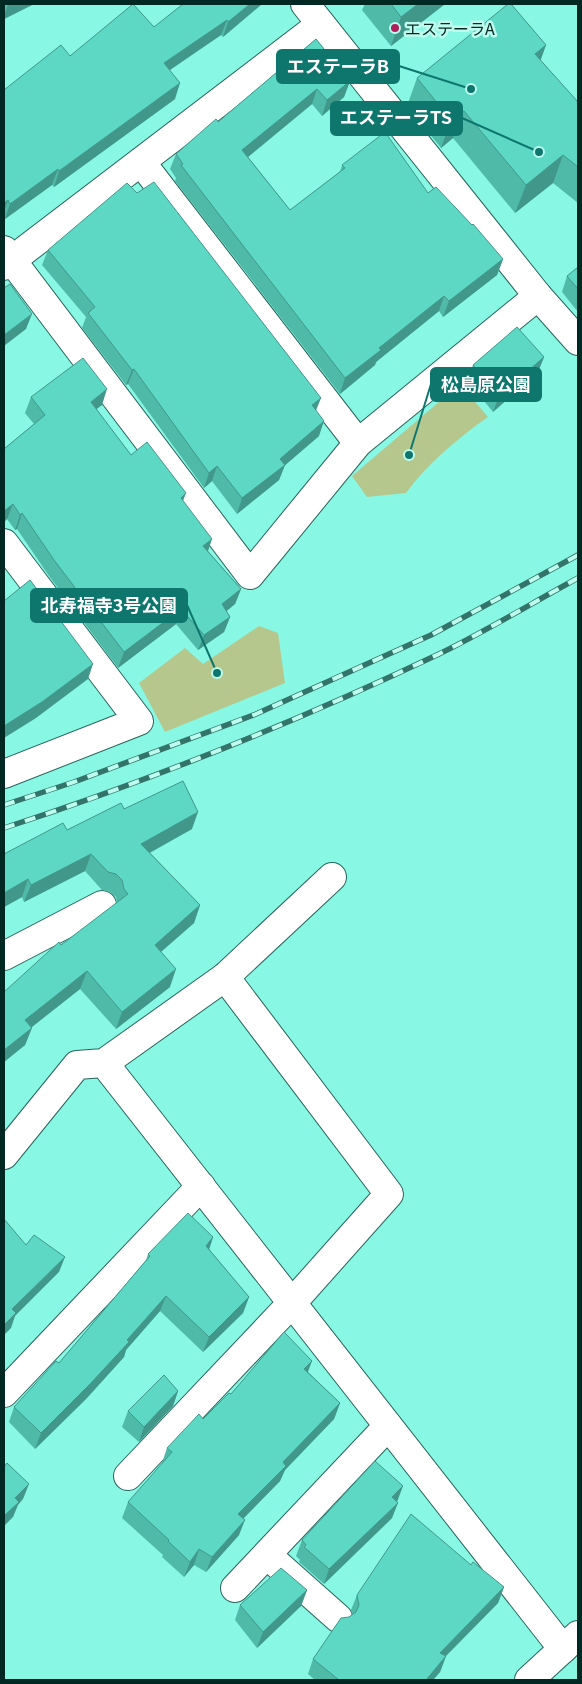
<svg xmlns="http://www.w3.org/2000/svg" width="582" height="1684" viewBox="0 0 582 1684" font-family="Georgia,'Noto Sans JP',serif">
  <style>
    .green { fill: #b6c78e }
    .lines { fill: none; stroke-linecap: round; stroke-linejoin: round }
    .minor-casing { stroke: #29645b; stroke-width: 30 }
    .minor { stroke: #fff; stroke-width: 28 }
    .rail-casing { stroke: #337369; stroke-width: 5.5 }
    .rail { stroke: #befcef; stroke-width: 4; stroke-dasharray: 11; stroke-linecap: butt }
    .wall { fill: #50baa9 }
    .shaded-wall { fill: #41978a }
    .building { fill: #5dd8c5; stroke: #41978a }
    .poi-dot { fill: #ae205c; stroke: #befcef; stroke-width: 2 }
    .labels { text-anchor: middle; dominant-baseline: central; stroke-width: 5; stroke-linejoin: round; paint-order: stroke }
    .poi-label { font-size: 16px; fill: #022823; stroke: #befcef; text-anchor: start }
    .leader { fill: none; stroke: #0f766e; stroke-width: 2 }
    .callout-dot { fill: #0f766e; stroke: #befcef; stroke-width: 2 }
    .callout { fill: #0f766e; stroke: #0f766e; stroke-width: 2 }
    .callout-label { font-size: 18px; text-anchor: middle; font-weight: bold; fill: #fff }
  </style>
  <rect width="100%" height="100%" fill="#88f7e4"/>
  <g class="green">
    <path d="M 460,384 L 488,417 C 458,438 427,464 406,493 L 367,497 L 352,476 Z"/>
    <path d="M 259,626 L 278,633 L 285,683 L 165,732 L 139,683 L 185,648 L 203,664 Z"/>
  </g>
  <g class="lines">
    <g class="minor-casing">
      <g id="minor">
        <path d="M 305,4 L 538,296 L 578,341"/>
        <path d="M 141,162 L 358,443"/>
        <path d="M 4,250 L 250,575 L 358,443 L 538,296"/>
        <path d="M 4,266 L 320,25"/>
        <path d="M 4,543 L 139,721 L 4,774"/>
        <path d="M 4,956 L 102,905"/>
        <path d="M 104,1063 L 563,1649"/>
        <path d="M 4,1155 L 77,1065 L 104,1063 L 225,977 L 332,877"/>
        <path d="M 4,1393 L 201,1186"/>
        <path d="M 128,1476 L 292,1303 L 389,1194 L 225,977"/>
        <path d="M 267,1555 L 338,1618"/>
        <path d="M 235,1588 L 388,1426"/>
        <path d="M 529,1680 L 578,1635"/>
      </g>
    </g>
    <use href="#minor" class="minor"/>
    <g class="rail-casing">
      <g id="rail">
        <path d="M 4,805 L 74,782 L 256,714 L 431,635 L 578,555"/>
        <path d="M 4,828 C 152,780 298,721 439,654 C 486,631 532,603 578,578"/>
      </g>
    </g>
    <use href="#rail" class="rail"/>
  </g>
  <g class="wall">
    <path d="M 4,4 L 34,4 L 4,19 Z"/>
    <path d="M 262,4 L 223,37 L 221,35 L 170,70 L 175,99 L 54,187 L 52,185 L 5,219 L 4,218 L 4,90 L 70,56 L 154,27 Z"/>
    <path d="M 365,4 L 445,4 L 391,46 L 362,10 Z"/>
    <path d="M 316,39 L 350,81 L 344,97 L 322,116 L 312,104 L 248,157 L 290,210 L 340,172 L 342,165 L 428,193 L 503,259 L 497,275 L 443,317 L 439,311 L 376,362 L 375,365 L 340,394 L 175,181 L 176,178 L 170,169 L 176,154 L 218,122 Z"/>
    <path d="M 546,45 L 540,60 L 578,102 L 578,203 L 553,183 L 515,213 L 453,138 L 441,148 L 407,106 L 417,78 Z"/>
    <path d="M 48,250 L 319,436 L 285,465 L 279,480 L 237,514 L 212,481 L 204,488 L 128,384 L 126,385 L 82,328 L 86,317 L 42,265 Z"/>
    <path d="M 578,267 L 578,312 L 562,292 L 567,276 Z"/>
    <path d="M 544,357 L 538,372 L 493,412 L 467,380 L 473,365 Z"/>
    <path d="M 31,397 L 102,405 L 96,409 L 131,455 L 183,501 L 208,551 L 241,589 L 235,604 L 226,611 L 230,617 L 224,632 L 198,650 L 176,624 L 118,668 L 49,576 L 17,529 L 15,530 L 7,519 L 4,522 L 4,449 L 34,424 L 25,413 Z"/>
    <path d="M 124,809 L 192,829 L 150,853 L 200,905 L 194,923 L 161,952 L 170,987 L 116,1029 L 80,989 L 32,1027 L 25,1045 L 4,1062 L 61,945 L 117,903 L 116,897 L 110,892 L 102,890 L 85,871 L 24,902 L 22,897 L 4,907 L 67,830 Z"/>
    <path d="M 213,1237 L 209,1249 L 249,1297 L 243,1313 L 203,1352 L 160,1311 L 126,1350 L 124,1357 L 86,1399 L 35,1449 L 9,1422 L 14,1407 L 59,1363 L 146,1260 L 148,1254 Z"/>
    <path d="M 308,1372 L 340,1403 L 334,1419 L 285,1470 L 280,1481 L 243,1519 L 239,1535 L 206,1572 L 194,1565 L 184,1577 L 162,1557 L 163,1555 L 122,1518 L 128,1502 L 162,1464 L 162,1463 L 167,1448 L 203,1419 L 231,1394 Z"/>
    <path d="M 178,1391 L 173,1406 L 139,1442 L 122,1427 L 128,1411 Z"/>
    <path d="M 397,1502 L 392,1518 L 324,1584 L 299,1562 L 300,1560 L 296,1556 L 302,1540 Z"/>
    <path d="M 471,1565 L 504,1587 L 498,1603 L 446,1656 L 440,1672 L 433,1680 L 315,1680 L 308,1674 L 313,1659 L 349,1617 L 352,1615 L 351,1610 L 357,1595 Z"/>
    <path d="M 307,1590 L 301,1606 L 257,1648 L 235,1620 L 240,1605 Z"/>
  </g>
  <g class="shaded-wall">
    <path d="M 8,4 L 34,4 L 4,19 L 4,17 Z"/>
    <path d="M 250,4 L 262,4 L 223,37 L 228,22 Z"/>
    <path d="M 418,4 L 445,4 L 391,46 L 401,17 Z"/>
    <path d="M 227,20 L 221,35 L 158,78 L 164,63 Z"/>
    <path d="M 546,45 L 536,73 L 535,54 Z"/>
    <path d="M 350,81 L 344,97 L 322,116 L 327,100 Z"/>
    <path d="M 180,83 L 175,99 L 54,187 L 59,171 Z"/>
    <path d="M 317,89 L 312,104 L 237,166 L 242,150 Z"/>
    <path d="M 464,111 L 453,138 L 441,148 L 451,120 Z"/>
    <path d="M 563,155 L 553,183 L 515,213 L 526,185 Z"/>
    <path d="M 58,169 L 52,185 L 5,219 L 10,204 Z"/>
    <path d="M 8,200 L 4,211 L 4,203 Z"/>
    <path d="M 503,259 L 497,275 L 443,317 L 449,301 Z"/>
    <path d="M 444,296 L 439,311 L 376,362 L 375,365 L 340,394 L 345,378 L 379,348 Z"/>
    <path d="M 32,314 L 26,329 L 4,346 L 4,335 Z"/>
    <path d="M 544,357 L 538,372 L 493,412 L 499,396 Z"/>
    <path d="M 134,369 L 128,384 L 126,385 L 132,370 Z"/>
    <path d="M 107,389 L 102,405 L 86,417 L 91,402 Z"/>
    <path d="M 321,398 L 315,413 L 312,405 Z"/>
    <path d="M 324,421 L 319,436 L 283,467 L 285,465 L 279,480 L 237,514 L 242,498 L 280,459 Z"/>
    <path d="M 217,466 L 212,481 L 204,488 L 209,473 Z"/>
    <path d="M 186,493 L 180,509 L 181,498 Z"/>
    <path d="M 13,504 L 7,519 L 4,522 L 4,511 Z"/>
    <path d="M 22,513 L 17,529 L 15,530 L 20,515 Z"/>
    <path d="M 212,539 L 207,554 L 203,546 Z"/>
    <path d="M 241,589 L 235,604 L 216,620 L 222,604 Z"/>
    <path d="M 181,609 L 176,624 L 118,668 L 124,652 Z"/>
    <path d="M 230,617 L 224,632 L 198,650 L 204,635 Z"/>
    <path d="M 93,664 L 88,679 L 36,718 L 4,738 L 4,726 Z"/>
    <path d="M 198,812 L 192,829 L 134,861 L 141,844 Z"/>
    <path d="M 91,854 L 85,871 L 24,902 L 31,885 Z"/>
    <path d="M 28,879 L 22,897 L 4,907 L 4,893 Z"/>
    <path d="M 200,905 L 194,923 L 148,963 L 155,945 Z"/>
    <path d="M 176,969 L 170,987 L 116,1029 L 122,1012 Z"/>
    <path d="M 87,971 L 80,989 L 19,1037 L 25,1020 Z"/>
    <path d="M 32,1028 L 25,1045 L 4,1062 L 4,1050 Z"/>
    <path d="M 213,1237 L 208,1253 L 206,1246 Z"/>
    <path d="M 65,1257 L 59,1272 L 15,1316 L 11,1328 L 4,1335 L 4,1325 L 12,1309 Z"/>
    <path d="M 166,1296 L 160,1311 L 126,1350 L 124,1357 L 86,1399 L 35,1449 L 41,1433 L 127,1340 Z"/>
    <path d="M 249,1297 L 243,1313 L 203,1352 L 209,1337 Z"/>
    <path d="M 312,1361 L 306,1377 L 304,1369 Z"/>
    <path d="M 178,1391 L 173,1406 L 139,1442 L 144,1427 Z"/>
    <path d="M 340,1403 L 334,1419 L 285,1470 L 280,1481 L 232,1530 L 238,1514 L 283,1462 Z"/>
    <path d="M 29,1484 L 23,1499 L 18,1505 L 13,1517 L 4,1526 L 4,1516 L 15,1498 Z"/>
    <path d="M 403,1486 L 397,1502 L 392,1497 Z"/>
    <path d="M 398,1503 L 392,1518 L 324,1584 L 329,1569 Z"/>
    <path d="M 245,1520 L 239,1535 L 206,1572 L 212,1557 Z"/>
    <path d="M 199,1549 L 194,1565 L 184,1577 L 190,1562 Z"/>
    <path d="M 504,1587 L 498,1603 L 434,1668 L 440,1653 Z"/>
    <path d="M 307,1590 L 301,1606 L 257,1648 L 263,1632 Z"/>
    <path d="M 446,1656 L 440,1672 L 433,1680 L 426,1680 Z"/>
  </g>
  <g class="building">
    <path d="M 133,4 L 154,27 L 183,4 L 250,4 L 228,22 L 227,20 L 164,63 L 180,83 L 59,171 L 58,169 L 10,204 L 8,200 L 4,203 L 4,90 L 61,45 L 70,56 Z"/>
    <path d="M 391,4 L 418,4 L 401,17 Z"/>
    <path d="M 508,4 L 511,4 L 546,45 L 535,54 L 578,102 L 578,167 L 563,155 L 526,185 L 464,111 L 451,120 L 417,78 Z"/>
    <path d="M 316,39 L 350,81 L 327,100 L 317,89 L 242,150 L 290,210 L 345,168 L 342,165 L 385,132 L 428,193 L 436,187 L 472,225 L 473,224 L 503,259 L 449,301 L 444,296 L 379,348 L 381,350 L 345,378 L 181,165 L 183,164 L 176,154 L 216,119 L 218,122 Z"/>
    <path d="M 154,182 L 321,398 L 312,405 L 324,421 L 280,459 L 285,465 L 242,498 L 217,466 L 209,473 L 134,369 L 132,370 L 88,313 L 95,307 L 48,250 L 127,183 L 137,193 Z"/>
    <path d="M 578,267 L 578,289 L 567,276 Z"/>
    <path d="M 10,284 L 32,314 L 4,335 L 4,288 Z"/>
    <path d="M 517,327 L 544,357 L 499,396 L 473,365 Z"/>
    <path d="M 83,358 L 107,389 L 91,402 L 131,455 L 147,442 L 186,493 L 181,498 L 212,539 L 203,546 L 241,589 L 222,604 L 230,617 L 204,635 L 181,609 L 124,652 L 54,560 L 22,513 L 20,515 L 13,504 L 4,511 L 4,449 L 45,415 L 31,397 Z"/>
    <path d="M 30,580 L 93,664 L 42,702 L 4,726 L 4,601 Z"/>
    <path d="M 183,781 L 198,812 L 141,844 L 200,905 L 155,945 L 176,969 L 122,1012 L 87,971 L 25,1020 L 32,1028 L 4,1050 L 4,992 L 59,942 L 61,945 L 128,894 L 124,889 L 122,880 L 116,874 L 108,872 L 91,854 L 31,885 L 28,879 L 4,893 L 4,854 L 63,823 L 67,830 L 121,803 L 124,809 Z"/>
    <path d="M 188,1213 L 213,1237 L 206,1246 L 249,1297 L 209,1337 L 166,1296 L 127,1340 L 129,1342 L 91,1383 L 41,1433 L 14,1407 L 56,1361 L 59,1363 L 150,1256 L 148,1254 Z"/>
    <path d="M 4,1219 L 26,1245 L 34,1235 L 65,1257 L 12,1309 L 16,1313 L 4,1325 Z"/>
    <path d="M 284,1332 L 312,1361 L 304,1369 L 340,1403 L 283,1462 L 286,1466 L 238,1514 L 245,1520 L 212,1557 L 199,1549 L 190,1562 L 168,1541 L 169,1540 L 128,1502 L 172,1452 L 167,1448 L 199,1414 L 203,1419 L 229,1393 L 231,1394 Z"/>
    <path d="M 164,1375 L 178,1391 L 144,1427 L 128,1411 Z"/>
    <path d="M 375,1461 L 403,1486 L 392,1497 L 398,1503 L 329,1569 L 304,1547 L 306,1545 L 302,1540 Z"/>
    <path d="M 7,1463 L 29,1484 L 15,1498 L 19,1502 L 4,1516 L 4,1467 Z"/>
    <path d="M 411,1514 L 471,1565 L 473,1562 L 504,1587 L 440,1653 L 446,1656 L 426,1680 L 339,1680 L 313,1659 L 341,1618 L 349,1617 L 356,1612 L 359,1605 L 357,1595 Z"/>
    <path d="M 281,1568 L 307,1590 L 263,1632 L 240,1605 Z"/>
  </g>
  <circle class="poi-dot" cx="395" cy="28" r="5"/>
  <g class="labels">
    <g class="poi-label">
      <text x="405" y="28">エステーラA</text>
    </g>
  </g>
  <path class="leader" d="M471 89L399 66M539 152L462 118M409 455L431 384M217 673L187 605"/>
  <g class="callout-dot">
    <circle cx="471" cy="89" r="5"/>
    <circle cx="539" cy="152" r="5"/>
    <circle cx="409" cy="455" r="5"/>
    <circle cx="217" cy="673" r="5"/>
  </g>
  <g class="callout">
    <rect x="277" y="50" width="122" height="33" rx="5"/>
    <rect x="331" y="102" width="131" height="33" rx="5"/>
    <rect x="431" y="368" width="110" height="33" rx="5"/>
    <rect x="31" y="589" width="156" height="33" rx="5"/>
  </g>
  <g class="callout-label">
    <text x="338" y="73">エステーラB</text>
    <text x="396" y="124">エステーラTS</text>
    <text x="486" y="391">松島原公園</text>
    <text x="109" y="612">北寿福寺3号公園</text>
  </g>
  <rect width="582" height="1684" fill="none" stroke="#022823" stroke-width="10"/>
</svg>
